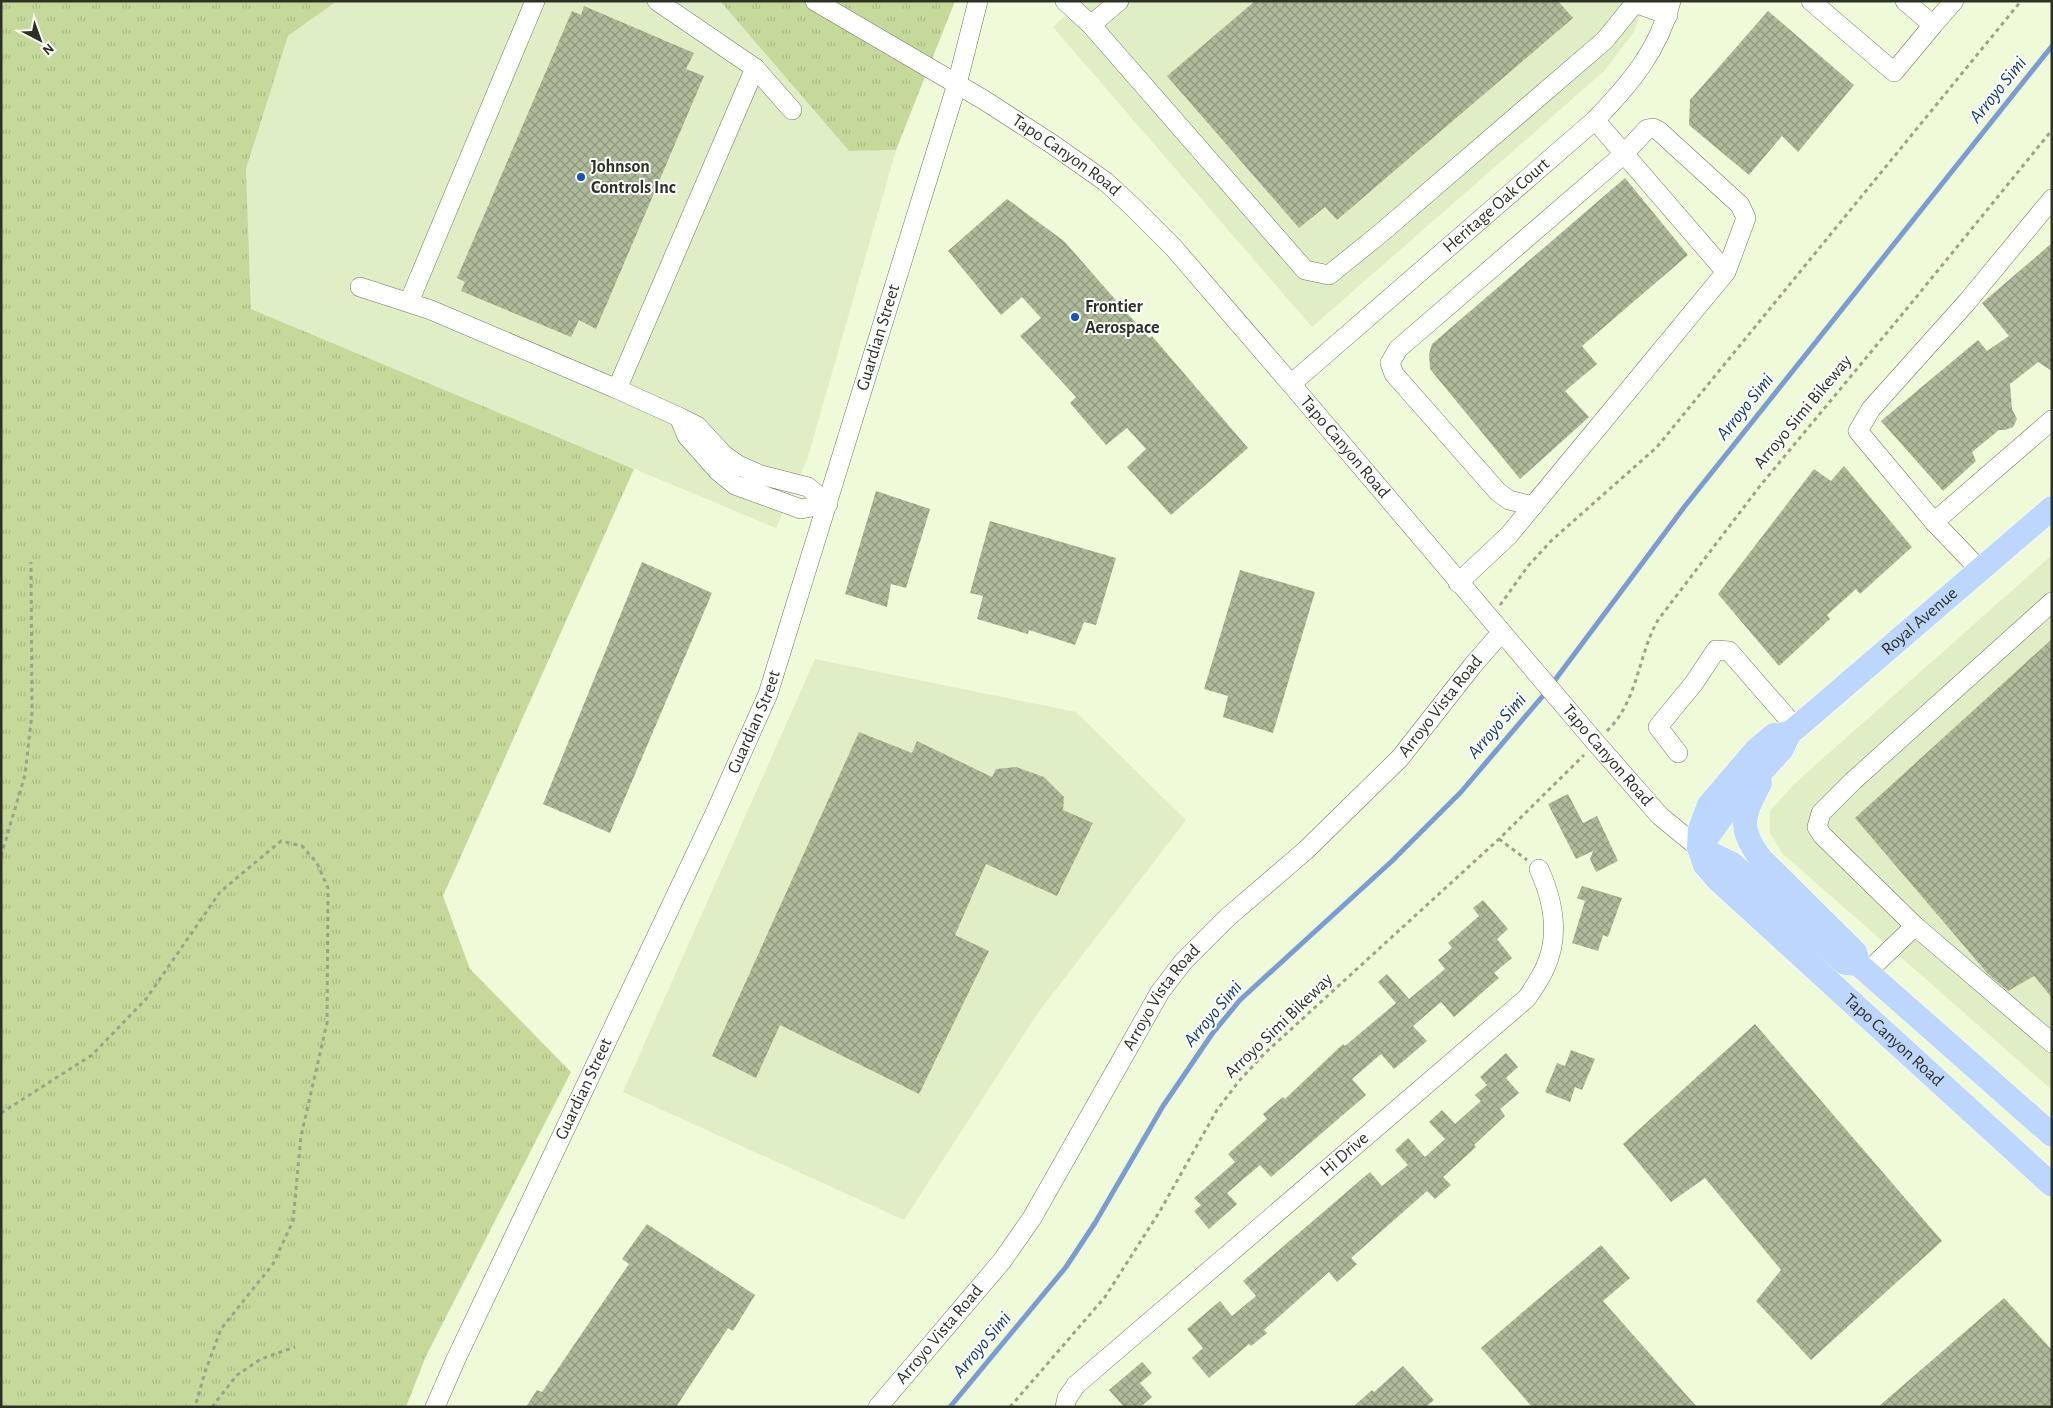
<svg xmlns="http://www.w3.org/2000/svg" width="2053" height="1408" viewBox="0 0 2053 1408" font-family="'Alegreya Sans',sans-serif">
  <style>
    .built { fill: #e0eec6 }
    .grass { fill: url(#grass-tufts) }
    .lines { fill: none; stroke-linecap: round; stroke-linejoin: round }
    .stream { stroke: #7b9cd3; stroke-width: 5 }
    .building { fill: url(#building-cross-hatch) }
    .minor-casing { stroke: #6f795b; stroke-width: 20 }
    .major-casing { stroke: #fff; stroke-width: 25 }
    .path { stroke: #9ba48b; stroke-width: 3; stroke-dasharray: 4 4; stroke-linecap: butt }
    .minor { stroke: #fff; stroke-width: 19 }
    .major { stroke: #bcd6fe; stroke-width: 24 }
    .poi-dot { fill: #1155c0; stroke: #fff; stroke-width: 2 }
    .labels { text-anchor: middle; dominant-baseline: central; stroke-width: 4; stroke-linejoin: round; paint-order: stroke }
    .street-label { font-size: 18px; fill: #2e3225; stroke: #fff }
    .poi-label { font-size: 18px; font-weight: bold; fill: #2e3225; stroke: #fff; text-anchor: start }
    .water-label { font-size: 19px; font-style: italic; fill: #133b7c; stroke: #fff }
  </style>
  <defs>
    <pattern id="grass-tufts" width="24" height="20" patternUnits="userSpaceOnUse" patternTransform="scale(1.25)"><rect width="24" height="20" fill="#c5da9a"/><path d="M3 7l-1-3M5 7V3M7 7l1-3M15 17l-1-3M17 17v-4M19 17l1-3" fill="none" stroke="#aabc85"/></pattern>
    <pattern id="building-cross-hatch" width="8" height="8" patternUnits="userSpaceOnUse" patternTransform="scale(1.25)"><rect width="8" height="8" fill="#afba9a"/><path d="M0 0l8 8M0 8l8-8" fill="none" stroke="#8f987d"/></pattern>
  </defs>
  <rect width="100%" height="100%" fill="#eefad8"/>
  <g class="built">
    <path d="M 337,1 L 720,1 L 849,151 L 896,150 L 807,460 L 776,528 L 251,309 L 246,169 L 288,36 Z"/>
    <path d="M 1082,1 L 1644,1 L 1634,32 L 1604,71 L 1312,327 L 1053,27 Z"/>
    <path d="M 2052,555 L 2052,1090 L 1782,853 L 1770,833 L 1770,811 L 1793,785 Z"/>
    <path d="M 815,659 L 1076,712 L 1186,820 L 1037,1014 L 904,1220 L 623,1092 Z"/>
  </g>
  <g class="grass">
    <path d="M 1,1 L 337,1 L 288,36 L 246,169 L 251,309 L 634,469 L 443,896 L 470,969 L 571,1072 L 426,1356 L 406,1407 L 1,1407 Z"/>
    <path d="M 720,1 L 955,1 L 896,150 L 849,151 Z"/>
  </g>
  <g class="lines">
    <g class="stream">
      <path d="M 1552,684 L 1685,506 L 2052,46"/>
      <path d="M 950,1407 L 1066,1267 L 1095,1223 L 1163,1106 L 1212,1034 L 1240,1000 L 1392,861 L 1461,792 L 1547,691"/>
    </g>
  </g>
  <g class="building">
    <path d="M 1255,1 L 1558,1 L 1573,18 L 1337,220 L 1325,207 L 1299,228 L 1167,76 Z"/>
    <path d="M 584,6 L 694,53 L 686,69 L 704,76 L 596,329 L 579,320 L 571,337 L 461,291 L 465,282 L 457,278 L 572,11 L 581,15 Z"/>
    <path d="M 1768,11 L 1854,85 L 1798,152 L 1782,136 L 1749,175 L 1689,125 L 1690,100 Z"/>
    <path d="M 1625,178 L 1688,255 L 1582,346 L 1597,364 L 1565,391 L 1589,417 L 1520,479 L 1430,369 L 1429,354 L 1432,344 Z"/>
    <path d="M 1007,199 L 1064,241 L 1149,338 L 1152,336 L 1248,448 L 1171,515 L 1127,467 L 1146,449 L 1127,428 L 1106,445 L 1070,403 L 1076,397 L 1020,336 L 1041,318 L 1022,297 L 1001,315 L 948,251 Z"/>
    <path d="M 2052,243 L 2052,371 L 2038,362 L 2010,384 L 2012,409 L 2017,419 L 2013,427 L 2005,430 L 1999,430 L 1972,452 L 1976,461 L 1943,491 L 1881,421 L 1978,340 L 1987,351 L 2009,336 L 1982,303 Z"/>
    <path d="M 1844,466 L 1912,547 L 1860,594 L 1856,589 L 1827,615 L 1830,619 L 1779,666 L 1718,594 L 1814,469 L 1831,481 Z"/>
    <path d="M 876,491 L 930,509 L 906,588 L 891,584 L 887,607 L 845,594 Z"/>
    <path d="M 990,521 L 1116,558 L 1096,625 L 1084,622 L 1075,645 L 1029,630 L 1028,634 L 977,619 L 983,596 L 970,593 Z"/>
    <path d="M 642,562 L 712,593 L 610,833 L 543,804 Z"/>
    <path d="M 1240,570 L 1315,592 L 1273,733 L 1223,717 L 1228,696 L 1204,689 Z"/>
    <path d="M 2052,639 L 2052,998 L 2034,976 L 2008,991 L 1988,974 L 1855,818 Z"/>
    <path d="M 859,732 L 912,753 L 917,741 L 992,777 L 996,769 L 1016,767 L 1044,777 L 1064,797 L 1063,810 L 1093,823 L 1057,896 L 986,864 L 955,935 L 989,951 L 919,1094 L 780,1025 L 756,1078 L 712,1056 Z"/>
    <path d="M 1568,794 L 1583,823 L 1597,816 L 1618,861 L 1596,872 L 1590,859 L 1593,851 L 1576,859 L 1548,804 Z"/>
    <path d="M 1582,886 L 1622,898 L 1608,937 L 1603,935 L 1598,951 L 1572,943 L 1585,901 L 1577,898 Z"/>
    <path d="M 1483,900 L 1508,929 L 1497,939 L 1512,958 L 1494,973 L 1499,978 L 1454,1017 L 1441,1002 L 1413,1026 L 1427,1041 L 1394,1069 L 1381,1054 L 1352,1079 L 1366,1095 L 1271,1177 L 1260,1165 L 1227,1193 L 1237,1204 L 1209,1229 L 1194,1211 L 1201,1205 L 1194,1198 L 1235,1162 L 1228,1154 L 1267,1119 L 1263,1114 L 1283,1097 L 1285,1099 L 1343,1044 L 1345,1046 L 1396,1003 L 1378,982 L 1387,974 L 1409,999 L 1445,969 L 1438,960 L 1452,948 L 1448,943 L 1479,916 L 1473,908 Z"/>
    <path d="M 1755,1024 L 1942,1241 L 1811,1360 L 1756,1301 L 1781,1270 L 1705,1178 L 1671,1202 L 1623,1144 Z"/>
    <path d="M 1571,1050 L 1595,1059 L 1582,1090 L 1575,1087 L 1570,1102 L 1545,1092 L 1557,1063 L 1565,1066 Z"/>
    <path d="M 1506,1053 L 1518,1067 L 1506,1078 L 1519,1093 L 1500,1109 L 1505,1116 L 1474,1145 L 1476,1147 L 1443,1177 L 1451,1185 L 1435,1199 L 1427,1191 L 1351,1258 L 1357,1264 L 1337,1282 L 1329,1272 L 1264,1330 L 1267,1333 L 1251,1346 L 1249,1344 L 1209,1378 L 1192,1358 L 1203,1348 L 1187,1329 L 1220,1301 L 1232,1316 L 1256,1296 L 1243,1281 L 1370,1172 L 1382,1186 L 1408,1165 L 1395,1150 L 1408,1138 L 1425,1157 L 1445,1139 L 1429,1122 L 1442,1110 L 1455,1124 L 1481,1101 L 1475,1095 L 1487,1085 L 1480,1077 Z"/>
    <path d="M 647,1224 L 755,1295 L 733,1331 L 728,1328 L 676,1407 L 526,1407 L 537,1390 L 542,1392 L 629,1264 L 622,1259 Z"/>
    <path d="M 1601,1245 L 1630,1278 L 1603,1301 L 1697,1407 L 1532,1407 L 1481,1348 Z"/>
    <path d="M 2004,1298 L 2052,1350 L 2052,1407 L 1878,1407 Z"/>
    <path d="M 1142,1362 L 1152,1373 L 1140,1383 L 1152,1397 L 1141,1407 L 1124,1407 L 1109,1390 Z"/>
    <path d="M 1403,1366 L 1434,1400 L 1426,1407 L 1353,1407 L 1372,1390 L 1374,1392 Z"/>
  </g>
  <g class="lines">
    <g class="minor-casing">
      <g id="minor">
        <path d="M 657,1 L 755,68"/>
        <path id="s1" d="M 815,1 L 984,100 L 1052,144 L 1106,182 L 1135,209 L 1173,247 L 1291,384 L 1596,743 L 1660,816 L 1699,848"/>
        <path d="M 1065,1 L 1091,25 L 1305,270 L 1329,275 L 1381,233 L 1605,40 L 1635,3 L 1668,15"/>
        <path d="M 1811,1 L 1894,72 L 1933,25 L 1905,1"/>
        <path d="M 1091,25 L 1119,1"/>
        <path d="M 1933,25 L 1954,1"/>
        <path d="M 2052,199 L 1967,302 L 1871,409 L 1858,431 L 1934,522 L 2052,420"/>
        <path d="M 360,287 L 431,310 L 617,389"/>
        <path d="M 409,302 L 535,1"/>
        <path id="s2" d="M 1291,384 L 1595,120 C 1629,85 1659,50 1671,1"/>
        <path d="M 679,417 L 617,389 L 755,68 L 792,110"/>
        <path d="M 679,417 L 697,426 L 724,455 L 738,465 L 761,475 L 808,487 L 828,504 L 801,509 L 735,485 L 718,471 L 687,436 Z"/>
        <path d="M 1533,506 L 1509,500 L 1498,492 L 1394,374 L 1390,363 L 1398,349 L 1624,154 L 1647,129 L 1653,128 L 1659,131 L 1740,205 L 1746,218 L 1726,272"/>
        <path d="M 1934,522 L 1980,570"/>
        <path d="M 1458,583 L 1509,535 L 1726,272 L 1595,120"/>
        <path d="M 2052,602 L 1853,781 L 1821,813 L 1817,827 L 1822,835 L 1915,926 L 2052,1043"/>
        <path d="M 1678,753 L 1658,727 L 1694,683 L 1716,650 L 1729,651 L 1796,728"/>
        <path d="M 1867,972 L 1915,926"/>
        <path id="s3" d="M 435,1407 L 456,1359 L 715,813 L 768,694 L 957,84 L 978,1"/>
        <path id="s4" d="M 878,1407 L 1002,1261 L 1032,1218 L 1160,992 L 1183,962 L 1228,917 L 1305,851 L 1400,758 L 1473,665 L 1501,633"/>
        <path id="s5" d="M 1065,1407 L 1067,1398 L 1076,1385 L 1527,998 C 1533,989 1540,979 1545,968 C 1560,936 1553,900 1539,869"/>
      </g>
    </g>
    <g class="major-casing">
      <g id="major">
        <path id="s6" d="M 1789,734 L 1774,735 L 1756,750 L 1709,805 L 1700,829 L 1699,848 L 1705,865 L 1718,880 L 2052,1185"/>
        <path d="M 1760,783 C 1743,816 1737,827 1761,859 L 1855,952 L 1858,962"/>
        <path id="s7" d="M 1703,843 L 1729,807 L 1782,749 L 1789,734 L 2052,508"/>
        <path d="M 1699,848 L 1731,863 L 1845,963 L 1858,964 L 2052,1135"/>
      </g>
    </g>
    <g class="path">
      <path d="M 1500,605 L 1528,566 L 1552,540 L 1657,447 L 2021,1"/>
      <path d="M 1607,731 C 1638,701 1638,655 1658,620 L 1760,486 L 1909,306 L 2052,130"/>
      <path d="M 1499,839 L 1527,860"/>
      <path d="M 1,856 L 25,775 L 32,713 L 31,562"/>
      <path d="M 1,1113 L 92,1055 L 146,999 L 220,892 L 281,841 L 302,846 L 317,863 L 328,888 L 327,1023 L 301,1136 L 293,1221 L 273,1264 L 221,1329 L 205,1372 L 195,1407"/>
      <path d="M 212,1407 L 237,1375 L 261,1359 L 295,1347"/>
      <path d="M 1010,1407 L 1105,1297 L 1160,1211 L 1217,1110 L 1239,1081 L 1264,1054 L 1499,839 L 1584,755"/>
    </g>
    <use href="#minor" class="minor"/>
    <use href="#major" class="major"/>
  </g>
  <g class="poi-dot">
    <circle cx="581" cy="177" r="5"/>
    <circle cx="1075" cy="317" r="5"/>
  </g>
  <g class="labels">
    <g class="street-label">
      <text stroke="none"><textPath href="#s1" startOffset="295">Tapo Canyon Road</textPath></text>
      <text stroke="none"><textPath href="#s2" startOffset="272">Heritage Oak Court</textPath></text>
      <text stroke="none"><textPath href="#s3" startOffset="1160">Guardian Street</textPath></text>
      <text transform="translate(1803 412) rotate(-50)">Arroyo Simi Bikeway</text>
      <text stroke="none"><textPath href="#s1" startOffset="700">Tapo Canyon Road</textPath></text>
      <text stroke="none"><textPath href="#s7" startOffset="312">Royal Avenue</textPath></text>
      <text stroke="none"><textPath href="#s4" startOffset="905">Arroyo Vista Road</textPath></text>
      <text stroke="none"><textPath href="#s3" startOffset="756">Guardian Street</textPath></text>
      <text stroke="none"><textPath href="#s1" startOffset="1105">Tapo Canyon Road</textPath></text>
      <text stroke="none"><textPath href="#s4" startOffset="500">Arroyo Vista Road</textPath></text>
      <text transform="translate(1279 1026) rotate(-44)">Arroyo Simi Bikeway</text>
      <text stroke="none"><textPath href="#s6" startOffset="431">Tapo Canyon Road</textPath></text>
      <text stroke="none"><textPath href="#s3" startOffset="351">Guardian Street</textPath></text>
      <text stroke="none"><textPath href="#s5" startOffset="379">Hi Drive</textPath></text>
      <text stroke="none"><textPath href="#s4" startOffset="95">Arroyo Vista Road</textPath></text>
    </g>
    <g class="poi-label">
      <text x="591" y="167">Johnson<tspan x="591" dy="21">Controls Inc</tspan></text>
      <text x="1085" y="307">Frontier<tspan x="1085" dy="21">Aerospace</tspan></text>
    </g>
    <g class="water-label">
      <text transform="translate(1998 90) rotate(-51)">Arroyo Simi</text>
      <text transform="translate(1745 407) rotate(-51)">Arroyo Simi</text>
      <text transform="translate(1497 726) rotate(-49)">Arroyo Simi</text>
      <text transform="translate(1213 1014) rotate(-50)">Arroyo Simi</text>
      <text transform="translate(982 1345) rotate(-50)">Arroyo Simi</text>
    </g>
  </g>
  <rect width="2053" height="1408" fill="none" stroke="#2e3225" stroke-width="5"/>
  <g transform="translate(40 40) rotate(139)" stroke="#ffffff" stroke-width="4" paint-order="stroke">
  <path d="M0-4L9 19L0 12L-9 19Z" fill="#2e3225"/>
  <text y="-8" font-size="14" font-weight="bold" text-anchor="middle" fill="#2e3225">N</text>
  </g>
</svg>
